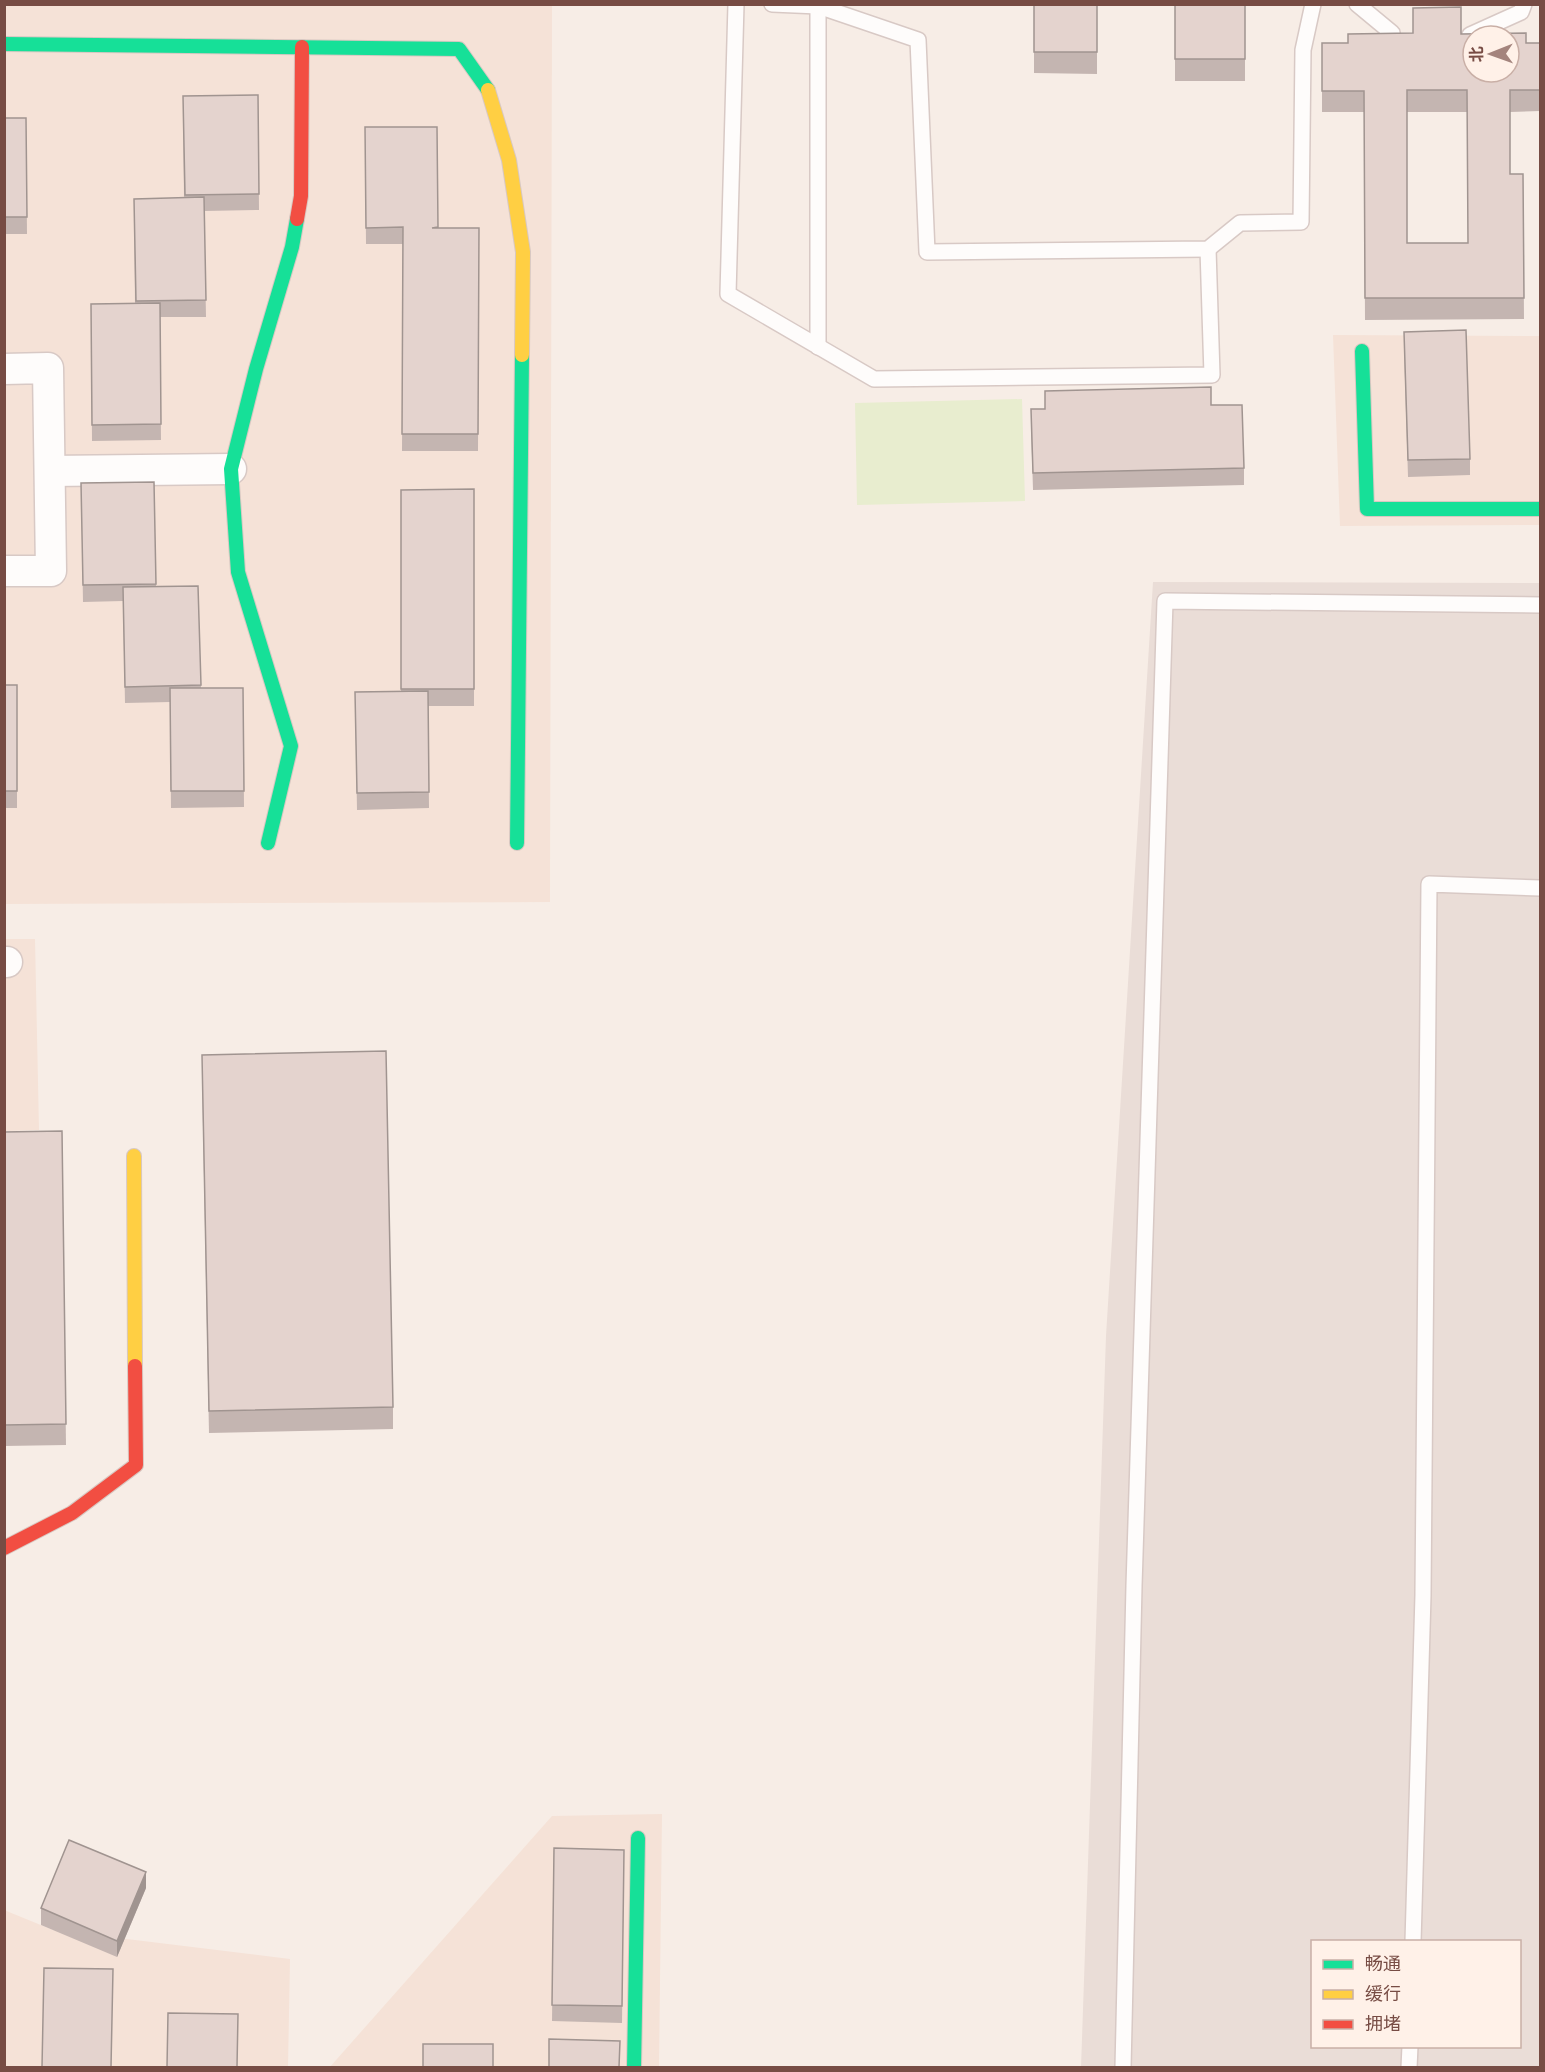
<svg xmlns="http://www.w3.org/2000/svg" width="1545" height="2072" viewBox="0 0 1545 2072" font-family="'Open Sans','Noto Sans SC',sans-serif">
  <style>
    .residential { fill: #f5e2d7 }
    .industrial { fill: #eaddd7; fill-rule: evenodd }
    .green { fill: #e8edcf }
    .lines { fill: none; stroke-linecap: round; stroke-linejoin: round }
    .lane-casing { stroke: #d8c9c5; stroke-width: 18 }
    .street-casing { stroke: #d8c9c5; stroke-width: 33 }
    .fast-casing { stroke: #d8c8c2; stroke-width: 16 }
    .slow-casing { stroke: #d8c8c2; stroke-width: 16 }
    .jam-casing { stroke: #d8c8c2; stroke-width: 16 }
    .lane { stroke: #fefcfb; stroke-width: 15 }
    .street { stroke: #fefcfb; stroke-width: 30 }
    .fast { stroke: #16e098; stroke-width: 14 }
    .slow { stroke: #ffcf43; stroke-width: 14 }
    .jam { stroke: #f24e42; stroke-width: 14 }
    .wall { fill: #c4b5b1; fill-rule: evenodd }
    .shaded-wall { fill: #a09490 }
    .building { fill: #e4d3ce; stroke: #a09490; stroke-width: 1.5; fill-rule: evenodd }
  </style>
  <rect width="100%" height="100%" fill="#f7ede6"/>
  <g class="residential">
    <path d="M 4,5 L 552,5 L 550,902 L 5,904 Z"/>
    <path d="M 1333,335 L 1540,336 L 1540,525 L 1340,526 Z"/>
    <path d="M 4,939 L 35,939 L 39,1130 L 5,1131 Z"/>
    <path d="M 662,1814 L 659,2067 L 329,2068 L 552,1816 Z"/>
    <path d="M 4,1910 L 53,1930 L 290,1959 L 288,2067 L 5,2067 Z"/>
  </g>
  <path class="industrial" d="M 1153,582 L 1540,583 L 1540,2067 L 1081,2068 L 1106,1336 ZM 1312,1942 L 1520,1942 L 1520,2046 L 1312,2046 Z"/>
  <path class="green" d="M 1022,399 L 1025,501 L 857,505 L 855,403 Z"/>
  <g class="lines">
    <g class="lane-casing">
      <g id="lane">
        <path d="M 736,4 L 728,294 L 874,379 L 1212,375 L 1208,249"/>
        <path d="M 772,4 L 818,6 L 918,40 L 927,252 L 1208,249 L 1240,223 L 1301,222 L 1303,50 L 1313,4"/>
        <path d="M 1357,4 L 1392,33"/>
        <path d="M 818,6 L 818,347"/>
        <path d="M 1470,35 L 1521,12 L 1524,4"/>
        <path d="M 1413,1942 L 1423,1595 L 1429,884 L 1540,888"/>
        <path d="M 1123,2068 L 1134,1586 L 1165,601 L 1540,605"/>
        <path d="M 1409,2068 L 1410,2046"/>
      </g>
    </g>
    <g class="street-casing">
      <g id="street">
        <path d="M 4,369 L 48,368 L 51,571 L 4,571"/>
        <path d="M 50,471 L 231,469"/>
        <path d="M 4,962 L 7,962"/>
      </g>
    </g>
    <g class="fast-casing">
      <g id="fast">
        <path d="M 4,44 L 459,49 L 488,90"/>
        <path d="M 1362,351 L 1367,509 L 1540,509"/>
        <path d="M 268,843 L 291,746 L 238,572 L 231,469 L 256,369 L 292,247 L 297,219"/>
        <path d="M 517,843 L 522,355"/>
        <path d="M 634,2068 L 638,1838"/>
      </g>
    </g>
    <g class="slow-casing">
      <g id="slow">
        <path d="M 488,90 L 509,160 L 523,252 L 522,355"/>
        <path d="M 134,1156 L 135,1366"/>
      </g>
    </g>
    <g class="jam-casing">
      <g id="jam">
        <path d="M 297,219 L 301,196 L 302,47"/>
        <path d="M 4,1548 L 72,1513 L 136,1465 L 135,1366"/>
      </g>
    </g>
    <use href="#lane" class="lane"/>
    <use href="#street" class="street"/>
    <use href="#fast" class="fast"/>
    <use href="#slow" class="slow"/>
    <use href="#jam" class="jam"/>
  </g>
  <g class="wall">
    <path d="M 421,4 L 511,4 L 511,5 L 421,6 Z"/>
    <path d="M 1034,4 L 1097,4 L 1097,74 L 1034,73 Z"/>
    <rect x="1175" y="4" width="70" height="77"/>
    <path d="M 1461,34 L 1526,43 L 1540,43 L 1540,111 L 1510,112 L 1510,174 L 1523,174 L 1524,319 L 1365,320 L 1364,112 L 1322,112 L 1322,43 L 1348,43 ZM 1407,112 L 1467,112 L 1468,243 L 1407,243 Z"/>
    <path d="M 258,95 L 259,210 L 204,211 L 206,317 L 160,317 L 161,440 L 92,441 L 91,304 L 135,304 L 134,199 L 184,198 L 183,96 Z"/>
    <path d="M 4,118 L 26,118 L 27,234 L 4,234 Z"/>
    <path d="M 365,127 L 437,127 L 438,228 L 479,228 L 478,451 L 402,451 L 403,244 L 366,244 Z"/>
    <path d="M 1404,348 L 1470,459 L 1470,475 L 1408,477 Z"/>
    <path d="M 1211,405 L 1244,468 L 1244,485 L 1033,490 L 1031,426 L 1045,409 Z"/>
    <path d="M 154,482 L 156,587 L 198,586 L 201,688 L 243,688 L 244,807 L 171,808 L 170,702 L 125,703 L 123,601 L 83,602 L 81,483 Z"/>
    <path d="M 474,489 L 474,706 L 428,706 L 429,808 L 357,810 L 355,692 L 401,691 L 401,490 Z"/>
    <rect x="4" y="685" width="13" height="123"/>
    <path d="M 202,1076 L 393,1407 L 393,1429 L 209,1433 Z"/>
    <path d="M 62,1131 L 66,1445 L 4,1446 L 4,1132 Z"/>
    <path d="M 554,1848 L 624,1850 L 622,2023 L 552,2021 Z"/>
    <path d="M 146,1888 L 117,1957 L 41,1925 L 41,1908 Z"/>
  </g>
  <path class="shaded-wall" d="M 146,1872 L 146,1888 L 117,1957 L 117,1941 Z"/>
  <g class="building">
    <rect x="1034" y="4" width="63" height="48"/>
    <rect x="1175" y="4" width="70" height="55"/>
    <path d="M 1461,7 L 1461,34 L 1526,33 L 1526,43 L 1540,43 L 1540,90 L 1510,90 L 1510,174 L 1523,174 L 1524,298 L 1365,298 L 1364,91 L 1322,91 L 1322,43 L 1348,43 L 1348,34 L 1413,33 L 1413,8 ZM 1473,36 L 1509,36 L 1509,72 L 1473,72 ZM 1407,90 L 1467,90 L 1468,243 L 1407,243 Z"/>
    <path d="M 258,95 L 259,194 L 185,195 L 183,96 Z"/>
    <path d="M 4,118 L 26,118 L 27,217 L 4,217 Z"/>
    <path d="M 365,127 L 437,127 L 438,227 L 432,228 L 479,228 L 478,434 L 402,434 L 403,227 L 366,228 Z"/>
    <path d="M 204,197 L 206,300 L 136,301 L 134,199 Z"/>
    <path d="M 160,303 L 161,424 L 92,425 L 91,304 Z"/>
    <path d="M 1466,330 L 1470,459 L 1408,460 L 1404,332 Z"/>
    <path d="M 1211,387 L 1211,405 L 1242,405 L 1244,468 L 1033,473 L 1031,409 L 1045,409 L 1045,391 Z"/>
    <path d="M 154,482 L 156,584 L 83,585 L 81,483 Z"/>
    <path d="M 474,489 L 474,689 L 401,689 L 401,490 Z"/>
    <path d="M 198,586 L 201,685 L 125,687 L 123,587 Z"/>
    <rect x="4" y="685" width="13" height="106"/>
    <path d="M 170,688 L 243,688 L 244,791 L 171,791 Z"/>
    <path d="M 428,691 L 429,792 L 357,793 L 355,692 Z"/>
    <path d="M 386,1051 L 393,1407 L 209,1411 L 202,1055 Z"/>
    <path d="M 62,1131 L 66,1424 L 4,1425 L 4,1132 Z"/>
    <path d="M 69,1840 L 146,1872 L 117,1941 L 41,1908 Z"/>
    <path d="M 554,1848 L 624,1850 L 622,2006 L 552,2005 Z"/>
    <path d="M 44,1968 L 113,1969 L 111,2067 L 42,2067 Z"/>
    <path d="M 168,2013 L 238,2014 L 237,2067 L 167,2067 Z"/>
    <path d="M 549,2039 L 620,2041 L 619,2067 L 549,2067 Z"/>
    <rect x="423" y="2044" width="70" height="23"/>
  </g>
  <rect width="1545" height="2072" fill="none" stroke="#774c44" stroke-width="12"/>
  <rect x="1311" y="1940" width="210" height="108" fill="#fff1e8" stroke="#c9afa6" stroke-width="1.5"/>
  <rect x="1323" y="1960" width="30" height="9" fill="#16e098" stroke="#c9afa6" stroke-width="1.5"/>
  <text x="1365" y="1970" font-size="18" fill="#774c44">畅通</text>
  <rect x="1323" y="1990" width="30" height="9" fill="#ffcf43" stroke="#c9afa6" stroke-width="1.5"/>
  <text x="1365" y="2000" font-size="18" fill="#774c44">缓行</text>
  <rect x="1323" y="2020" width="30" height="9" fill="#f24e42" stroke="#c9afa6" stroke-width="1.5"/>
  <text x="1365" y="2030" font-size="18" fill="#774c44">拥堵</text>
  <g transform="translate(1491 54) rotate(269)"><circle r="28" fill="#fff1e8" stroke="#c9afa6" stroke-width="1.5"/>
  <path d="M0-4.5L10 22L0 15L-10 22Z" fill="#a4847d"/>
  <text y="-9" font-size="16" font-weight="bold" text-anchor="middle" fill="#774c44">北</text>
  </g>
</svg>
